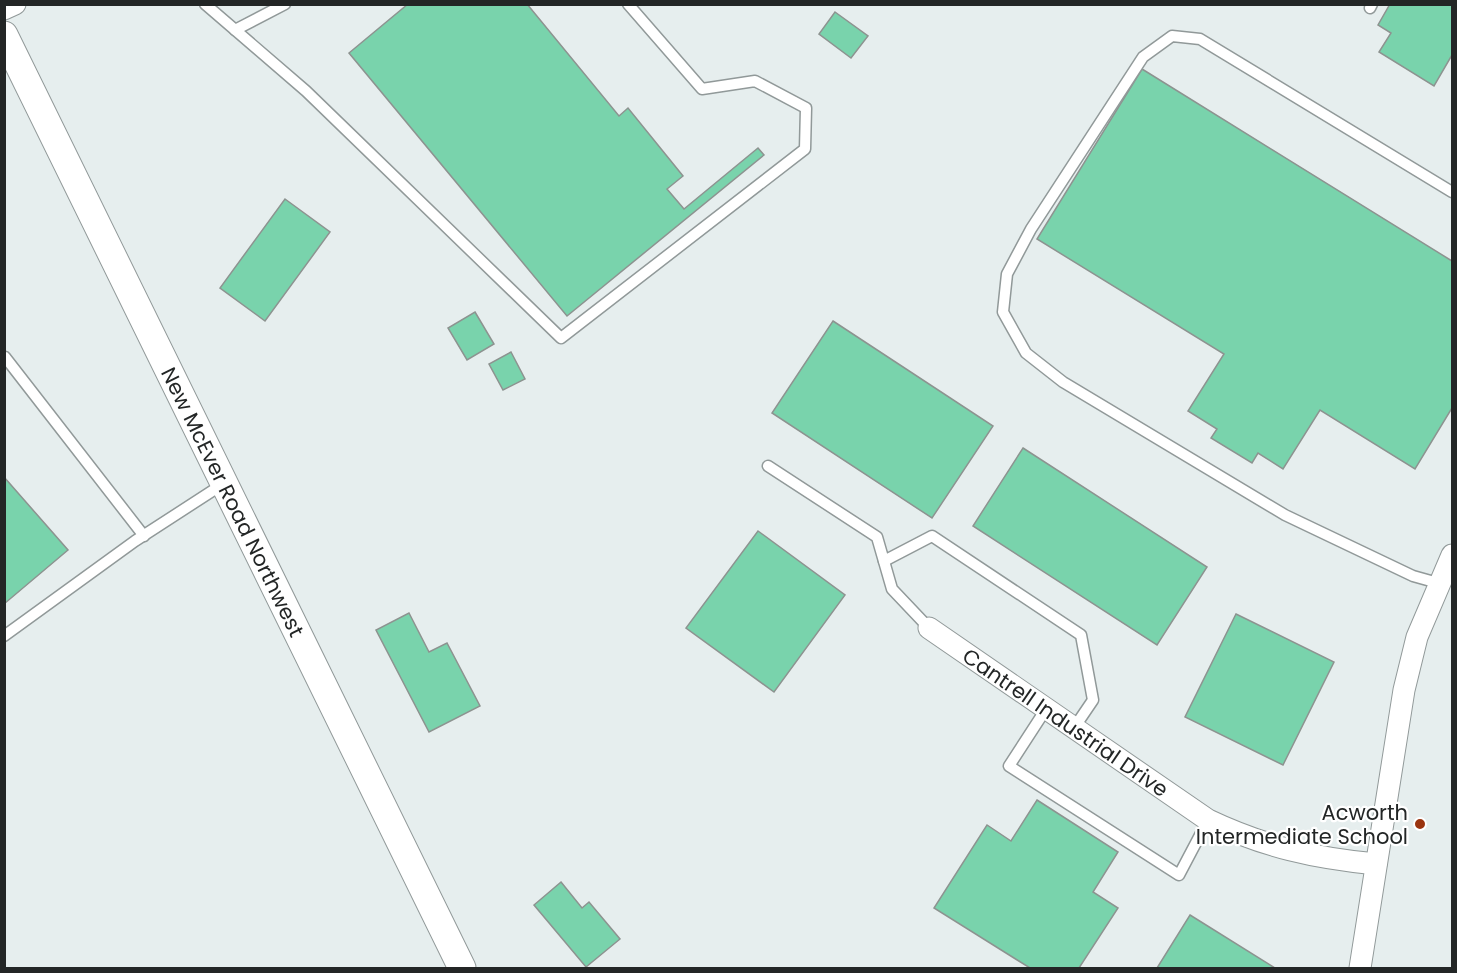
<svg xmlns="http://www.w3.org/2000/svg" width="1457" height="973" viewBox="0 0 1457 973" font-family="Poppins,sans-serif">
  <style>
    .building { fill: #79d3ac; stroke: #8d9390; stroke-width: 1.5 }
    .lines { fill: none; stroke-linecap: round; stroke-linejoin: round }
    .service-casing { stroke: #919999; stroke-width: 13 }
    .minor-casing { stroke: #919999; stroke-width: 23 }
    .tertiary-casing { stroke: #919999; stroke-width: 29 }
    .service { stroke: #fff; stroke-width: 10 }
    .minor { stroke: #fff; stroke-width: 21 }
    .tertiary { stroke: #fff; stroke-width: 27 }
    .poi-dot { fill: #9a340f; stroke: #fff; stroke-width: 2 }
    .labels { text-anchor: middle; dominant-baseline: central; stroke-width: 4.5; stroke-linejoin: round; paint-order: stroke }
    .street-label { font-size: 21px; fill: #232626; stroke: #fff }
    .poi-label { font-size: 21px; fill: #232626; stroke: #fff; text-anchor: end }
  </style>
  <rect width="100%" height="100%" fill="#e6eeee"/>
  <g class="building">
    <path d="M 408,4 L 527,4 L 619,116 L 628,108 L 683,176 L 667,189 L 684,209 L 758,148 L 764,155 L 567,316 L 349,53 Z"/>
    <path d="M 1390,4 L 1452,4 L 1452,55 L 1434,86 L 1379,52 L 1391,33 L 1378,25 Z"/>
    <path d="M 835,12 L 868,36 L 851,58 L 819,34 Z"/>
    <path d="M 1142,69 L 1452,261 L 1452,408 L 1415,469 L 1320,410 L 1283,469 L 1258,453 L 1252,463 L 1211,438 L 1217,429 L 1188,411 L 1224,354 L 1037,239 Z"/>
    <path d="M 285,199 L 330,232 L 265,321 L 220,288 Z"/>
    <path d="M 475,312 L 494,344 L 467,360 L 448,328 Z"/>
    <path d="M 833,321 L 993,426 L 932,518 L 772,413 Z"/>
    <path d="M 511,352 L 525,379 L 503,390 L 489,364 Z"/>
    <path d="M 1023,448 L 1207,567 L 1157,645 L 973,526 Z"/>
    <path d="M 4,477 L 68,550 L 4,604 Z"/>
    <path d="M 758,531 L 845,595 L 774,692 L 686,628 Z"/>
    <path d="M 409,613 L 429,652 L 447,643 L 480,706 L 429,732 L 376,630 Z"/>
    <path d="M 1236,614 L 1334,662 L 1283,765 L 1185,717 Z"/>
    <path d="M 1037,800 L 1118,852 L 1093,892 L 1118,908 L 1079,968 L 1030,968 L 934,908 L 987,825 L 1011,841 Z"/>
    <path d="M 561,882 L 582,908 L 589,902 L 620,939 L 586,967 L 534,905 Z"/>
    <path d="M 1190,915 L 1275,968 L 1157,968 Z"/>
  </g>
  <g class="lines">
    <g class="service-casing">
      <g id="service">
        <path d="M 205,4 L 306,91 L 561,338 L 805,149 L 806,108 L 755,81 L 702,89 L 628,4"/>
        <path d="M 1370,8 L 1372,4"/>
        <path d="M 235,30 L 285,4"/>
        <path d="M 5,357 L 144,536"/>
        <path d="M 768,466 L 877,537 L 892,589 L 929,628"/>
        <path d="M 884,561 L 932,536 L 1081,635 L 1093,700 L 1074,728"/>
        <path d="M 1438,583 L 1413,576 L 1285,515 L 1063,382 L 1026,353 L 1003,312 L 1007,274 L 1031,229 L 1143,57 L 1172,36 L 1200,39 L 1452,192"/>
        <path d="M 4,636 L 135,541 L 223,484"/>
        <path d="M 1046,709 L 1009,766 L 1179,875 L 1208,820"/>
      </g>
    </g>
    <g class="minor-casing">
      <g id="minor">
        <path d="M 4,9 L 15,4"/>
        <path id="s1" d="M 929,628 L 1208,820 C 1265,847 1314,858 1376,864"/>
        <path d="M 1360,968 L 1404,690 L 1417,637 L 1452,555"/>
      </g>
    </g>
    <g class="tertiary-casing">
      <g id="tertiary">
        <path id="s2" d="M 4,35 L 462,968"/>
      </g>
    </g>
    <use href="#service" class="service"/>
    <use href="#minor" class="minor"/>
    <use href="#tertiary" class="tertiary"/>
  </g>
  <circle class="poi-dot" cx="1420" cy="824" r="6"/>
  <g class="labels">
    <g class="street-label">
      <text stroke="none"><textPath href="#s2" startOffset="520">New McEver Road Northwest</textPath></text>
      <text stroke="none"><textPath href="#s1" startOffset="166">Cantrell Industrial Drive</textPath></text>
    </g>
    <g class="poi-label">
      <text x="1408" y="812">Acworth<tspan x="1408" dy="24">Intermediate School</tspan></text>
    </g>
  </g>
  <rect width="1457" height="973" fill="none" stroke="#232626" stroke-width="12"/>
</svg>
